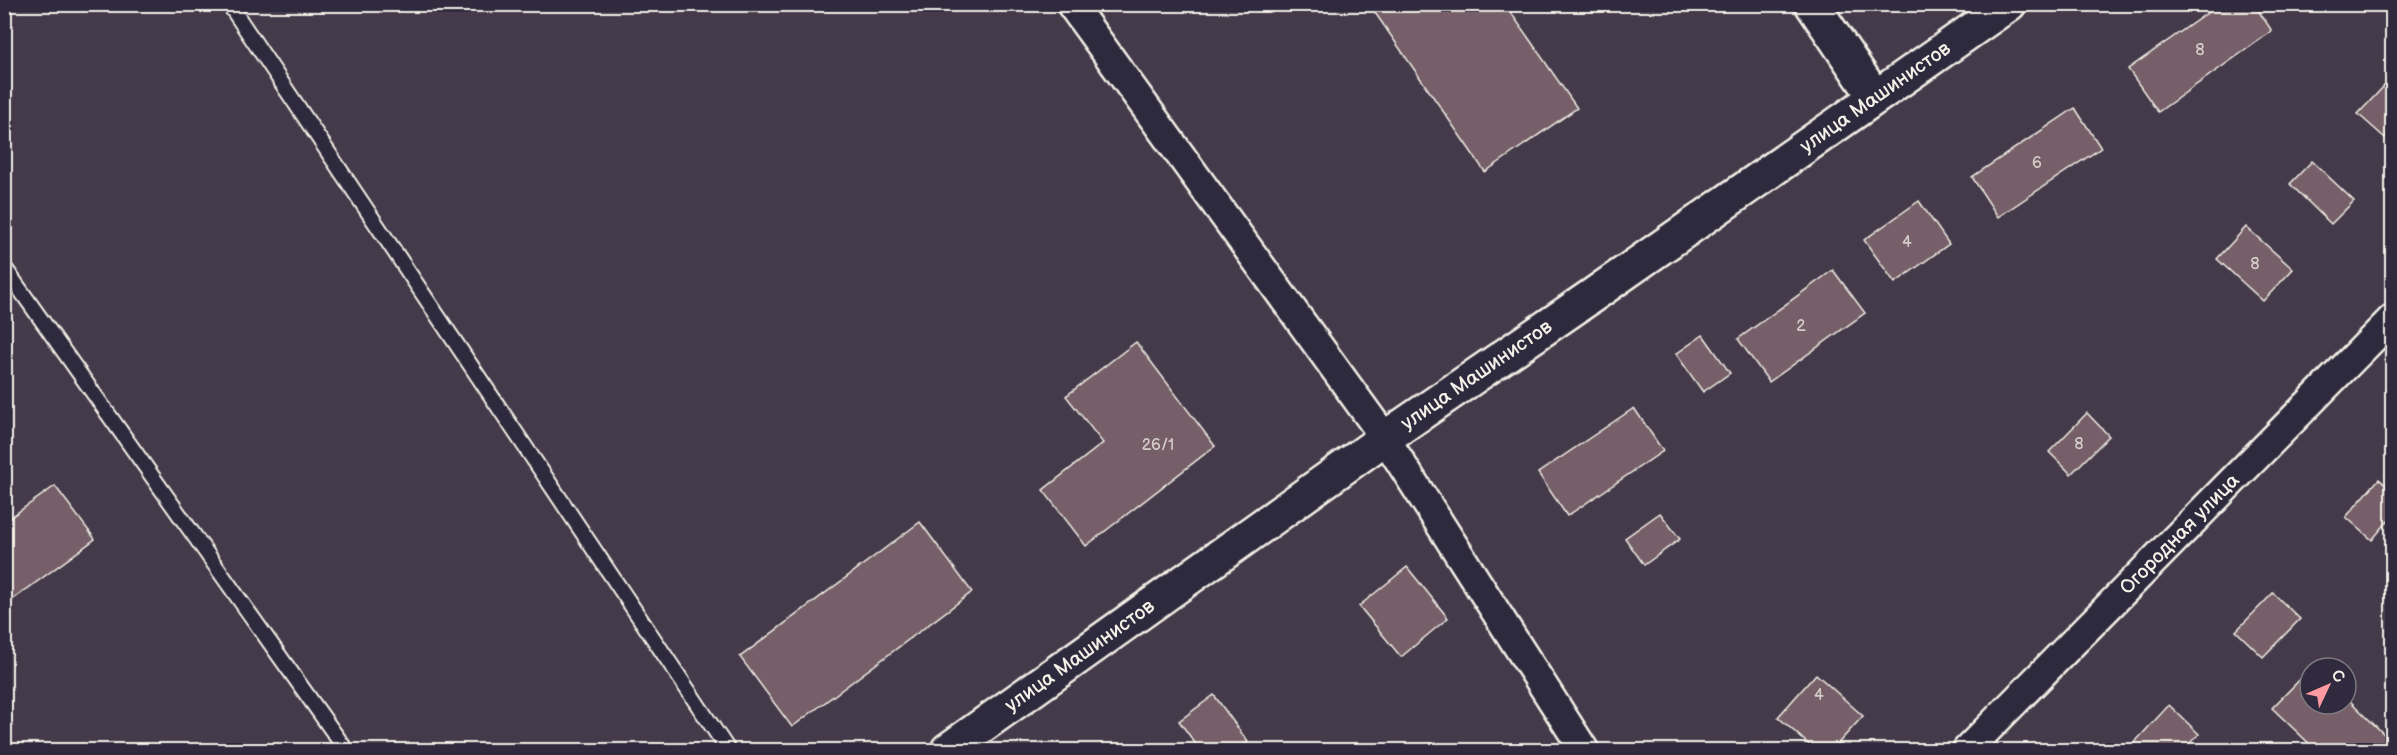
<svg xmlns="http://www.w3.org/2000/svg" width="2397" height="755" viewBox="0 0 2397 755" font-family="'Balsamiq Sans',sans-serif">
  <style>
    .building { fill: #765e67; stroke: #f4f1e8; stroke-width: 1.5 }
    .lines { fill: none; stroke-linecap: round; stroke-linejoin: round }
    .lane-casing { stroke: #f4f1e8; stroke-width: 18 }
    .street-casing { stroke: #f4f1e8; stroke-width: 33 }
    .secondary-casing { stroke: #f4f1e8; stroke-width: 38 }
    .lane { stroke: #2f2a3d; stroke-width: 14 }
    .street { stroke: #2f2a3d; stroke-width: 28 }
    .secondary { stroke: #2f2a3d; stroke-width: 33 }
    .labels { text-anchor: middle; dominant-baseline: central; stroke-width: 4.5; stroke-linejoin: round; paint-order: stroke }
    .number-label { font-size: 16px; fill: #d4ccc8 }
    .street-label { font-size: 20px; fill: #f4f1e8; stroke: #2f2a3d }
  </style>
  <rect width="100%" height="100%" fill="#443a4a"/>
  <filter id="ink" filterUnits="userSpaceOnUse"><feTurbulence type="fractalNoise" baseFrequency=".0167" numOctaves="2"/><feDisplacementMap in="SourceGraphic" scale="12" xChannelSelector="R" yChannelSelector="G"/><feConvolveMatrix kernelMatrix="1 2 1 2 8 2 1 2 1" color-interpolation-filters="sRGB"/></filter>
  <g filter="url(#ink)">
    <g class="building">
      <path d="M 1369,4 L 1505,4 L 1577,108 L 1485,172 Z"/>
      <path d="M 2220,4 L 2254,4 L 2272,31 L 2158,112 L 2128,69 Z"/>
      <path d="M 2385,85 L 2392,92 L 2392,129 L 2385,138 L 2358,114 Z"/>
      <path d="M 2075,108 L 2101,148 L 1998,217 L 1972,177 Z"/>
      <path d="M 2312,161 L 2354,201 L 2331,224 L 2290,184 Z"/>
      <path d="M 1919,201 L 1949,244 L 1895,283 L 1864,240 Z"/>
      <path d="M 2246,227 L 2293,269 L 2263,301 L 2217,259 Z"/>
      <path d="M 1833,270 L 1865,313 L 1769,382 L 1738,339 Z"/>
      <path d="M 1703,335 L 1730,373 L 1703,392 L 1676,354 Z"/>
      <path d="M 1136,342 L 1215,446 L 1086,546 L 1043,490 L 1103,443 L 1066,396 Z"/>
      <path d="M 1634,408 L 1663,451 L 1567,516 L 1538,473 Z"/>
      <path d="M 2087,413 L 2109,436 L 2071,474 L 2049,452 Z"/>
      <path d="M 2379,479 L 2392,490 L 2392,516 L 2372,540 L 2346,517 Z"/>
      <path d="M 55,486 L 95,539 L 4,606 L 4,522 Z"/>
      <path d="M 1660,513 L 1680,539 L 1644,565 L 1625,538 Z"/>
      <path d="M 920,522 L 972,592 L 792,727 L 740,657 Z"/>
      <path d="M 1407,567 L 1448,618 L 1401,657 L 1359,606 Z"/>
      <path d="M 2273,593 L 2300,619 L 2263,657 L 2236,631 Z"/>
      <path d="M 2310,669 L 2310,704 L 2346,704 L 2346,697 L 2392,742 L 2392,750 L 2316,750 L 2272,708 Z"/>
      <path d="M 1816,674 L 1863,716 L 1832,750 L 1815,750 L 1778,717 Z"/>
      <path d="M 1214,695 L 1248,742 L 1236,750 L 1200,750 L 1179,721 Z"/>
      <path d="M 2169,705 L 2199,734 L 2183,750 L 2141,750 L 2134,743 Z"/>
    </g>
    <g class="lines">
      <g class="lane-casing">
        <g id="lane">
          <path d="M 229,4 L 728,750"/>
          <path d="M 4,267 L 346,750"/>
          <path d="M 4,748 L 6,750"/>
        </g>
      </g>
      <g class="street-casing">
        <g id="street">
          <path d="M 1071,4 L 1385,438 L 1584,750"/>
          <path id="s1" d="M 1967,750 L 2392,319"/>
        </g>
      </g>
      <g class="secondary-casing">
        <g id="secondary">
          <path d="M 1812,4 L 1875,97"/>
          <path id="s2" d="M 948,750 L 1385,438 L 1593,295 L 2009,4"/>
        </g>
      </g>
      <use href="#lane" class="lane"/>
      <use href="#street" class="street"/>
      <use href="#secondary" class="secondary"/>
    </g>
  </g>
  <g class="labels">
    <g class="number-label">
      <text x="2200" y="50">8</text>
      <text x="2037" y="163">6</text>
      <text x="1907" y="242">4</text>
      <text x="2255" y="264">8</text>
      <text x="1801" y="326">2</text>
      <text x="2079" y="444">8</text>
      <text x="1158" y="445">26/1</text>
      <text x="1819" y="695">4</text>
    </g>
    <g class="street-label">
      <text stroke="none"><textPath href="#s2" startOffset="1134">улица Машинистов</textPath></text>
      <text stroke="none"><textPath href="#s2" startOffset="648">улица Машинистов</textPath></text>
      <text stroke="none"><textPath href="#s1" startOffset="303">Огородная улица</textPath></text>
      <text stroke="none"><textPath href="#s2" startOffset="162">улица Машинистов</textPath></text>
    </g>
  </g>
  <rect width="2397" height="755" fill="none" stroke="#2f2a3d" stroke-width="24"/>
  <rect x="12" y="12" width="2373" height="731" fill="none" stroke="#f4f1e8" stroke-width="2" filter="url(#ink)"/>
  <g transform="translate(2328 686) rotate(46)"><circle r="28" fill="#2f2a3d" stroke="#7e7a81" stroke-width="1.5"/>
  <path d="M0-4.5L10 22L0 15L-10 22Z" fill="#ff9aa2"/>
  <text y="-9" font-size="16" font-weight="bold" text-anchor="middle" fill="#f4f1e8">С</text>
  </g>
</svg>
